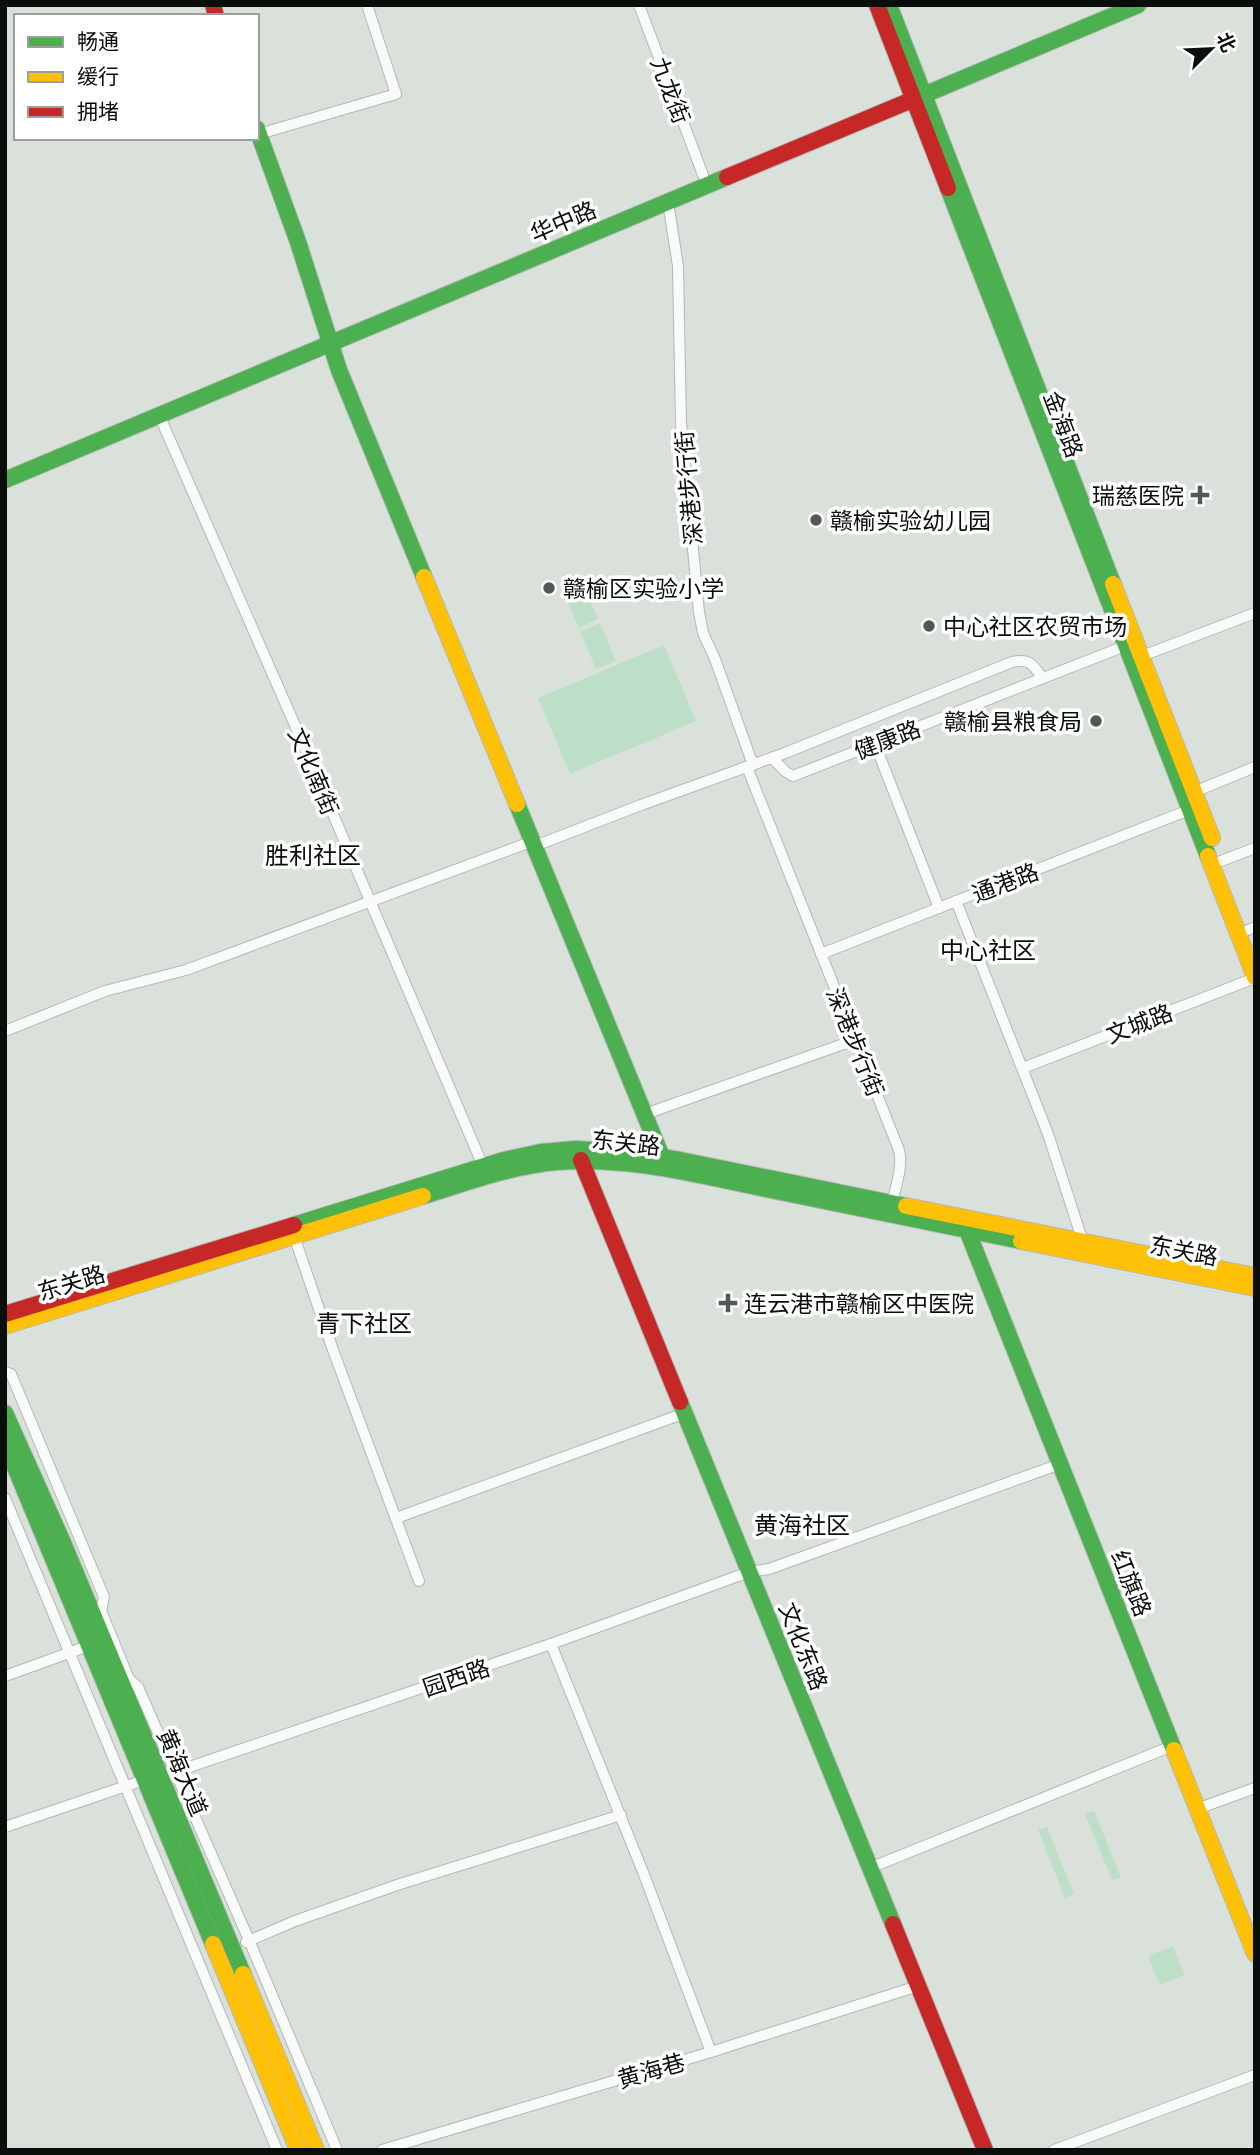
<svg xmlns="http://www.w3.org/2000/svg" width="1260" height="2155" viewBox="0 0 1260 2155" font-family="Barlow,'Noto Sans SC',sans-serif">
  <style>
    .green { fill: #bedfc7 }
    .lines { fill: none; stroke-linecap: round; stroke-linejoin: round }
    .street-casing { stroke: #b2b8b3; stroke-width: 12 }
    .fast-casing { stroke: #b2b8b3; stroke-width: 18 }
    .slow-casing { stroke: #b2b8b3; stroke-width: 18 }
    .jam-casing { stroke: #b2b8b3; stroke-width: 18 }
    .street { stroke: #f9fafa; stroke-width: 10 }
    .fast { stroke: #4caf50; stroke-width: 16 }
    .slow { stroke: #ffc107; stroke-width: 16 }
    .jam { stroke: #c62828; stroke-width: 16 }
    .poi-dot { fill: #525853; stroke: #fff; stroke-width: 2.5 }
    .labels { text-anchor: middle; dominant-baseline: central; stroke-width: 7; stroke-linejoin: round; paint-order: stroke }
    .street-label { font-size: 23px; fill: #090e0a; stroke: #fff }
    .poi-label { font-size: 23px; fill: #090e0a; stroke: #fff; text-anchor: start }
    .neighbourhood-label { font-size: 24px; fill: #090e0a; stroke: #fff }
  </style>
  <rect width="100%" height="100%" fill="#dae1db"/>
  <g class="green">
    <path d="M 582,582 L 598,619 L 579,628 L 562,590 Z"/>
    <path d="M 600,623 L 616,661 L 596,669 L 580,632 Z"/>
    <path d="M 664,645 L 696,721 L 570,774 L 538,698 Z"/>
    <path d="M 1094,1811 L 1121,1877 L 1112,1880 L 1085,1814 Z"/>
    <path d="M 1047,1827 L 1074,1894 L 1065,1898 L 1038,1830 Z"/>
    <path d="M 1173,1946 L 1185,1975 L 1160,1985 L 1148,1957 Z"/>
  </g>
  <g class="lines">
    <g class="street-casing">
      <g id="street">
        <path d="M 639,5 L 703,175"/>
        <path d="M 259,134 L 396,94 L 367,5"/>
        <path d="M 668,202 L 678,266 L 681,424 L 699,612 L 703,633 L 715,659 L 753,765"/>
        <path d="M 159,415 L 301,739 L 483,1166"/>
        <path d="M 1142,656 L 1255,613"/>
        <path d="M 875,744 L 939,908"/>
        <path d="M 772,758 L 786,772 L 793,776 L 1125,646"/>
        <path d="M 747,767 L 899,1150 C 903,1167 896,1185 892,1203"/>
        <path d="M 1194,792 L 1255,767"/>
        <path d="M 535,846 L 641,805 L 785,753 L 1012,662 C 1031,658 1032,665 1043,678"/>
        <path d="M 1221,861 L 1255,848"/>
        <path d="M 956,901 L 1048,1134 L 1083,1242"/>
        <path d="M 1248,930 L 1255,927"/>
        <path d="M 821,954 L 1189,810"/>
        <path d="M 5,1031 L 105,991 L 186,970 L 533,841"/>
        <path d="M 1023,1068 L 1255,978"/>
        <path d="M 645,1114 L 855,1040"/>
        <path d="M 294,1236 L 333,1350 L 419,1581"/>
        <path d="M 5,1372 L 11,1374 L 104,1597 L 101,1611 L 129,1679 L 138,1687 L 249,1940 L 337,2150"/>
        <path d="M 5,1498 L 277,2150"/>
        <path d="M 396,1518 L 685,1413"/>
        <path d="M 551,1644 L 643,1872 L 711,2052"/>
        <path d="M 5,1676 L 88,1646"/>
        <path d="M 160,1777 L 551,1644 L 749,1572 L 769,1569 L 1060,1464"/>
        <path d="M 1197,1809 L 1255,1788"/>
        <path d="M 5,1827 L 144,1780"/>
        <path d="M 870,1868 L 1172,1746"/>
        <path d="M 246,1942 L 295,1921 L 397,1885 L 621,1815"/>
        <path d="M 382,2150 L 711,2052 L 918,1986"/>
        <path d="M 1054,2150 L 1255,2075"/>
      </g>
    </g>
    <g class="fast-casing">
      <g id="fast">
        <path d="M 889,5 L 1113,584"/>
        <path d="M 907,102 L 1138,5"/>
        <path d="M 257,129 L 298,242 L 339,370 L 424,577"/>
        <path d="M 948,188 L 1208,856"/>
        <path d="M 5,480 L 727,177"/>
        <path d="M 517,804 L 662,1157"/>
        <path d="M 423,1196 C 466,1183 511,1166 556,1162 C 627,1156 698,1175 766,1189 C 851,1206 936,1223 1021,1241"/>
        <path d="M 294,1225 L 504,1160 L 541,1152 L 576,1149 L 628,1152 L 680,1160 L 906,1206"/>
        <path d="M 967,1230 L 1174,1750"/>
        <path d="M 680,1402 L 893,1924"/>
        <path d="M 5,1413 L 64,1545 L 243,1974"/>
        <path d="M 5,1443 L 213,1944"/>
      </g>
    </g>
    <g class="slow-casing">
      <g id="slow">
        <path d="M 424,577 L 517,804"/>
        <path d="M 1113,584 L 1212,838"/>
        <path d="M 1208,856 L 1255,977"/>
        <path d="M 906,1206 L 1255,1276"/>
        <path d="M 1021,1241 L 1255,1288"/>
        <path d="M 5,1326 L 423,1196"/>
        <path d="M 1174,1750 L 1255,1954"/>
        <path d="M 213,1944 L 298,2150"/>
        <path d="M 243,1974 L 316,2150"/>
      </g>
    </g>
    <g class="jam-casing">
      <g id="jam">
        <path d="M 213,5 L 216,16"/>
        <path d="M 877,5 L 948,188"/>
        <path d="M 727,177 L 907,102"/>
        <path d="M 581,1160 L 680,1402"/>
        <path d="M 5,1314 L 294,1225"/>
        <path d="M 893,1924 L 985,2150"/>
      </g>
    </g>
    <use href="#street" class="street"/>
    <use href="#fast" class="fast"/>
    <use href="#slow" class="slow"/>
    <use href="#jam" class="jam"/>
  </g>
  <g class="poi-dot">
    <path d="M1196.5 484.5h7v7h7v7h-7v7h-7v-7h-7v-7h7z"/>
    <circle cx="816" cy="520" r="7"/>
    <circle cx="549" cy="588" r="7"/>
    <circle cx="929" cy="626" r="7"/>
    <circle cx="1096" cy="721" r="7"/>
    <path d="M724.5 1292.5h7v7h7v7h-7v7h-7v-7h-7v-7h7z"/>
  </g>
  <g class="labels">
    <g class="street-label">
      <text transform="translate(671 90) rotate(69)">九龙街</text>
      <text transform="translate(563 221) rotate(-23)">华中路</text>
      <text transform="translate(1064 424) rotate(69)">金海路</text>
      <text transform="translate(688 488) rotate(-95)">深港步行街</text>
      <text transform="translate(887 739) rotate(-21)">健康路</text>
      <text transform="translate(314 771) rotate(67)">文化南街</text>
      <text transform="translate(1005 882) rotate(-21)">通港路</text>
      <text transform="translate(1139 1023) rotate(-21)">文城路</text>
      <text transform="translate(856 1042) rotate(68)">深港步行街</text>
      <text transform="translate(626 1142) rotate(6)">东关路</text>
      <text transform="translate(1184 1250) rotate(11)">东关路</text>
      <text transform="translate(71 1282) rotate(-17)">东关路</text>
      <text transform="translate(1132 1583) rotate(68)">红旗路</text>
      <text transform="translate(804 1646) rotate(68)">文化东路</text>
      <text transform="translate(456 1677) rotate(-19)">园西路</text>
      <text transform="translate(183 1772) rotate(67)">黄海大道</text>
      <text transform="translate(651 2070) rotate(-16)">黄海巷</text>
    </g>
    <g class="poi-label">
      <text x="1184" y="495" text-anchor="end">瑞慈医院</text>
      <text x="830" y="520">赣榆实验幼儿园</text>
      <text x="563" y="588">赣榆区实验小学</text>
      <text x="943" y="626">中心社区农贸市场</text>
      <text x="1082" y="721" text-anchor="end">赣榆县粮食局</text>
      <text x="744" y="1303">连云港市赣榆区中医院</text>
    </g>
    <g class="neighbourhood-label">
      <text x="313" y="854">胜利社区</text>
      <text x="988" y="949">中心社区</text>
      <text x="364" y="1322">青下社区</text>
      <text x="802" y="1524">黄海社区</text>
    </g>
  </g>
  <rect width="1260" height="2155" fill="none" stroke="#090e0a" stroke-width="14"/>
  <rect x="14" y="14" width="245" height="126" fill="#ffffff" stroke="#9d9f9d" stroke-width="2"/>
  <rect x="28" y="37" width="35" height="10" fill="#4caf50" stroke="#9d9f9d" stroke-width="2"/>
  <text x="77" y="49" font-size="21" fill="#090e0a">畅通</text>
  <rect x="28" y="72" width="35" height="10" fill="#ffc107" stroke="#9d9f9d" stroke-width="2"/>
  <text x="77" y="84" font-size="21" fill="#090e0a">缓行</text>
  <rect x="28" y="107" width="35" height="10" fill="#c62828" stroke="#9d9f9d" stroke-width="2"/>
  <text x="77" y="119" font-size="21" fill="#090e0a">拥堵</text>
  <g transform="translate(1211 49) rotate(66)" stroke="#ffffff" stroke-width="5" paint-order="stroke">
  <path d="M0-5L12 26L0 18L-12 26Z" fill="#090e0a"/>
  <text y="-10" font-size="19" font-weight="bold" text-anchor="middle" fill="#090e0a">北</text>
  </g>
</svg>
